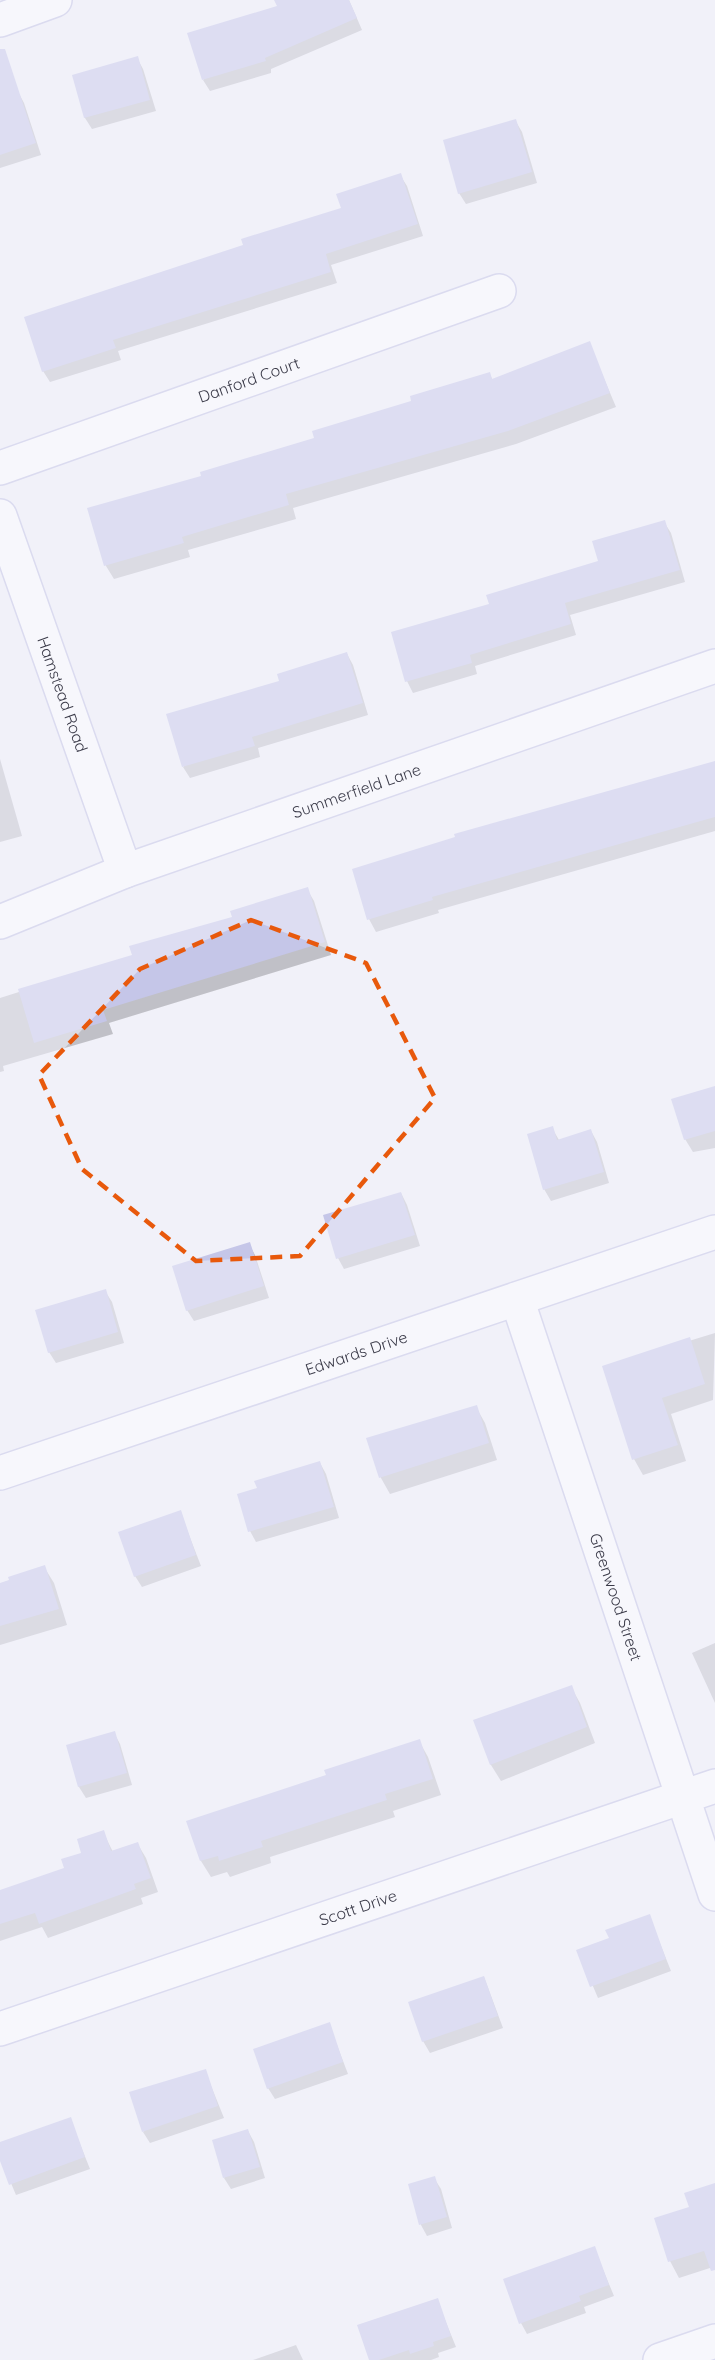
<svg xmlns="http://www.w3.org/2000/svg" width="715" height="2360" viewBox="0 0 715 2360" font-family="Quicksand,sans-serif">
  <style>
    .shadow { fill: #0003 }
    .building { fill: #c5c6e8 }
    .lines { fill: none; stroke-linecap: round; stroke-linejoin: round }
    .street-casing { stroke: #c0c1e3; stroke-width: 36 }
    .street { stroke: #fff; stroke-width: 33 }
    .marked { fill: none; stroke: #e8590c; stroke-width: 4.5; stroke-dasharray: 12 8; stroke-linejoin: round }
    .labels { text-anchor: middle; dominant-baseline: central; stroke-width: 5; stroke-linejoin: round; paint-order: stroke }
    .street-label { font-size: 16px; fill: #3a3a48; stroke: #fff }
  </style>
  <rect width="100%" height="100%" fill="#f1f1f9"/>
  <g class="shadow">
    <path d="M 280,0 L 349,0 L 362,30 L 271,69 L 271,73 L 210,91 L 203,80 L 279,7 Z"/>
    <path d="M 137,58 L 143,69 L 156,111 L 92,129 L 85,118 L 74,76 Z"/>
    <path d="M 18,92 L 24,103 L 41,155 L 0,168 L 0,97 Z"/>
    <path d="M 515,120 L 522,132 L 537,183 L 466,204 L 459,193 Z"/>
    <path d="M 400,175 L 407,186 L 423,236 L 331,265 L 337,283 L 118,351 L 121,360 L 50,382 L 43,371 L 245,246 L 342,209 Z"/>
    <path d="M 589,343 L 616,407 L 516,444 L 293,508 L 296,519 L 188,550 L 190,557 L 114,579 L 106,566 L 89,509 L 203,477 L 316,439 L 489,374 L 493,380 Z"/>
    <path d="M 664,522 L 671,533 L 685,582 L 570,615 L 576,635 L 475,666 L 477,674 L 413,693 L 407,681 L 491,605 L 599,562 Z"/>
    <path d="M 347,654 L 353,665 L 368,715 L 258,748 L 260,757 L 190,778 L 183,767 L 281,682 Z"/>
    <path d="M 0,759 L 22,836 L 0,842 Z"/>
    <path d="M 715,762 L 715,831 L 438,910 L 439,913 L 376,932 L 369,919 Z"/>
    <path d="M 307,889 L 314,901 L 331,955 L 109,1023 L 113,1034 L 3,1066 L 4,1071 L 0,1072 L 0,998 L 133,956 Z"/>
    <path d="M 715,1087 L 715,1148 L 693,1152 L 685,1139 Z"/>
    <path d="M 552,1128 L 559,1140 L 591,1131 L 597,1142 L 609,1183 L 551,1201 L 544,1189 Z"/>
    <path d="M 401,1193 L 407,1205 L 420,1246 L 344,1269 L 338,1258 Z"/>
    <path d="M 249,1244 L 255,1255 L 269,1298 L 194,1321 L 187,1310 Z"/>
    <path d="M 105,1291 L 112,1302 L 124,1343 L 56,1363 L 49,1352 Z"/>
    <path d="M 715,1333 L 713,1400 L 671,1414 L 686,1461 L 643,1475 L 634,1459 L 604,1367 Z"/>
    <path d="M 476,1407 L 485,1423 L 497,1460 L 390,1494 L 381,1478 L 368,1439 Z"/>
    <path d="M 320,1463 L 326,1474 L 339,1518 L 256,1542 L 250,1531 L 259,1489 Z"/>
    <path d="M 180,1512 L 201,1566 L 142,1587 L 135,1576 Z"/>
    <path d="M 44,1567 L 54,1583 L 67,1625 L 0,1645 L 0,1584 Z"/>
    <path d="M 715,1643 L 715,1703 L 692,1653 Z"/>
    <path d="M 571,1687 L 580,1703 L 595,1743 L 501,1781 L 491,1765 L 475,1721 Z"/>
    <path d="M 114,1733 L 120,1744 L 132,1785 L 86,1798 L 79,1787 L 67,1746 Z"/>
    <path d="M 419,1741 L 428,1757 L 441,1795 L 393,1811 L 395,1817 L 270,1857 L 271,1863 L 230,1877 L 227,1872 L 211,1877 L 201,1861 L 188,1822 L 328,1776 Z"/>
    <path d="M 103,1832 L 113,1852 L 137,1843 L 146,1858 L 158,1892 L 141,1898 L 143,1904 L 48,1938 L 42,1927 L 0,1941 L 0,1892 L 66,1869 Z"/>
    <path d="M 649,1916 L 671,1971 L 598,1998 L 578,1951 L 611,1939 Z"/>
    <path d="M 484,1977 L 503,2028 L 430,2053 L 423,2041 Z"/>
    <path d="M 329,2024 L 348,2074 L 275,2099 L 268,2088 Z"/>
    <path d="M 205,2071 L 224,2118 L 150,2143 L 143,2132 Z"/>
    <path d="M 70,2119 L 90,2169 L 16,2195 L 0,2157 L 0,2144 Z"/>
    <path d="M 248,2131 L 254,2142 L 265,2178 L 231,2189 L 224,2178 Z"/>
    <path d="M 434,2178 L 441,2189 L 452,2228 L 427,2236 L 421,2225 L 410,2185 Z"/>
    <path d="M 715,2185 L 715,2270 L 713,2267 L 679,2278 L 670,2261 L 691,2208 Z"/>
    <path d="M 594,2248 L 614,2296 L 584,2307 L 586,2313 L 527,2334 L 521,2323 Z"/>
    <path d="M 437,2300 L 456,2347 L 438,2353 L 439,2357 L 431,2360 L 370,2360 Z"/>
    <path d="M 296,2345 L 303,2360 L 253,2360 Z"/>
  </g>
  <g class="building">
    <path d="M 274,0 L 349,0 L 357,18 L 265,58 L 266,61 L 202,80 L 187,33 L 277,6 Z"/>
    <path d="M 0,49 L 5,49 L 36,143 L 0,155 Z"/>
    <path d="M 138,56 L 150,100 L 84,118 L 72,75 Z"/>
    <path d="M 516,119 L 532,172 L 458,194 L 443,140 Z"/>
    <path d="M 401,173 L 418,224 L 326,254 L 331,272 L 113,340 L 116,348 L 42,372 L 24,317 L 243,245 L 241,239 L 341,208 L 336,194 Z"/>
    <path d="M 590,341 L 610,393 L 508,431 L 286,494 L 289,505 L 182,537 L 184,543 L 104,566 L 87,508 L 201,476 L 200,472 L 314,438 L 312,431 L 411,401 L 410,396 L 490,372 L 492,379 Z"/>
    <path d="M 665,520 L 680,570 L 565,603 L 571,624 L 470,655 L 472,663 L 405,682 L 391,632 L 489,604 L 486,595 L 598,561 L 592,541 Z"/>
    <path d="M 347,652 L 363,703 L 252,737 L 255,746 L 182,767 L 166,714 L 279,681 L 277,674 Z"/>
    <path d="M 715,761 L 715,817 L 432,897 L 433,900 L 367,920 L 352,869 L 455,837 L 454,834 Z"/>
    <path d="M 308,887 L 325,942 L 103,1010 L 107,1021 L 34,1043 L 18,989 L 132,955 L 129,946 L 232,917 L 230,911 Z"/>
    <path d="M 715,1086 L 715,1131 L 684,1140 L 671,1099 Z"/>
    <path d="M 553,1126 L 557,1140 L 591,1129 L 604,1172 L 543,1190 L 527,1134 Z"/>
    <path d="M 401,1192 L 415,1235 L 336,1259 L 323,1215 Z"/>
    <path d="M 250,1242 L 264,1286 L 186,1311 L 172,1266 Z"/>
    <path d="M 106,1289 L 118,1332 L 48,1353 L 35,1310 Z"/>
    <path d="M 690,1337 L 705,1384 L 662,1398 L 678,1445 L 632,1460 L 602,1366 Z"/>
    <path d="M 477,1405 L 489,1443 L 379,1478 L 366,1438 Z"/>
    <path d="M 320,1461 L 334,1507 L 248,1532 L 237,1494 L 257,1488 L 254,1481 Z"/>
    <path d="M 181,1510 L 196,1555 L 134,1577 L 118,1532 Z"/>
    <path d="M 45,1565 L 59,1609 L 0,1626 L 0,1583 L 9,1580 L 8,1577 Z"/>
    <path d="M 572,1685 L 587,1727 L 490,1765 L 473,1720 Z"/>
    <path d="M 115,1731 L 127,1773 L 78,1787 L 66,1745 Z"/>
    <path d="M 420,1739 L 433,1779 L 385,1794 L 387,1800 L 261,1841 L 263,1847 L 219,1861 L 218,1856 L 200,1861 L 186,1821 L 326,1775 L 324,1770 Z"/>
    <path d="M 104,1830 L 111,1851 L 138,1842 L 151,1878 L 134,1884 L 136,1889 L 39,1924 L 35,1913 L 0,1924 L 0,1890 L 64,1868 L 61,1859 L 81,1853 L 77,1839 Z"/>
    <path d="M 650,1914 L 666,1959 L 590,1987 L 576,1950 L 609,1938 L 605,1930 Z"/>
    <path d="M 484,1976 L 498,2016 L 422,2042 L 408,2002 Z"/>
    <path d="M 330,2022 L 343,2062 L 267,2089 L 253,2049 Z"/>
    <path d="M 206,2069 L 218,2106 L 142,2132 L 129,2092 Z"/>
    <path d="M 71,2117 L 85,2157 L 9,2185 L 0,2161 L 0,2142 Z"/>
    <path d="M 248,2129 L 260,2167 L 223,2178 L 212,2140 Z"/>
    <path d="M 435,2176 L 447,2217 L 419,2225 L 408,2184 Z"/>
    <path d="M 715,2183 L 715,2270 L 711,2271 L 704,2251 L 668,2262 L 654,2218 L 689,2207 L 684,2193 Z"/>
    <path d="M 595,2246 L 609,2285 L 579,2296 L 581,2301 L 519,2324 L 503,2279 Z"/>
    <path d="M 438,2298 L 451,2336 L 433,2342 L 434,2346 L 410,2354 L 409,2350 L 379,2360 L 369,2360 L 357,2325 Z"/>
  </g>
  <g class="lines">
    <g class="street-casing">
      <g id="street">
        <path d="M 0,20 L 55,0"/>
        <path id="s1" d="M 0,468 L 499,291"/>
        <path id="s2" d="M 0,516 L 125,871"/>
        <path id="s3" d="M 0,922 L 125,871 L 715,666"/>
        <path id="s4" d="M 517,1299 L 715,1894"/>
        <path id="s5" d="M 0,1473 L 715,1232"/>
        <path id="s6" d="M 0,2029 L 715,1786"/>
        <path d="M 660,2360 L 715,2341"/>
      </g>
    </g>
    <use href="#street" class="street"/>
  </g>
  <path d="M0 0H715V2360H0ZM 251,920 L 366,963 L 435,1098 L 300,1256 L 196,1261 L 82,1169 L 39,1075 L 140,969 Z" fill="#f1f1f9" fill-opacity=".55" fill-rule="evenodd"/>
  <path class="marked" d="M 251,920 L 366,963 L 435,1098 L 300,1256 L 196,1261 L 82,1169 L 39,1075 L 140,969 Z"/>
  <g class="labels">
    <g class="street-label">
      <text stroke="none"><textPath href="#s1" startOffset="264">Danford Court</textPath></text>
      <text stroke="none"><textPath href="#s2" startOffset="189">Hamstead Road</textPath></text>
      <text stroke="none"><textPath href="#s3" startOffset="380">Summerfield Lane</textPath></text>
      <text stroke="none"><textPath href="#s5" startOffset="376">Edwards Drive</textPath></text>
      <text stroke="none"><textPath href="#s4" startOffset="314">Greenwood Street</textPath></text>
      <text stroke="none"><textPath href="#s6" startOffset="378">Scott Drive</textPath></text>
    </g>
  </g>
</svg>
